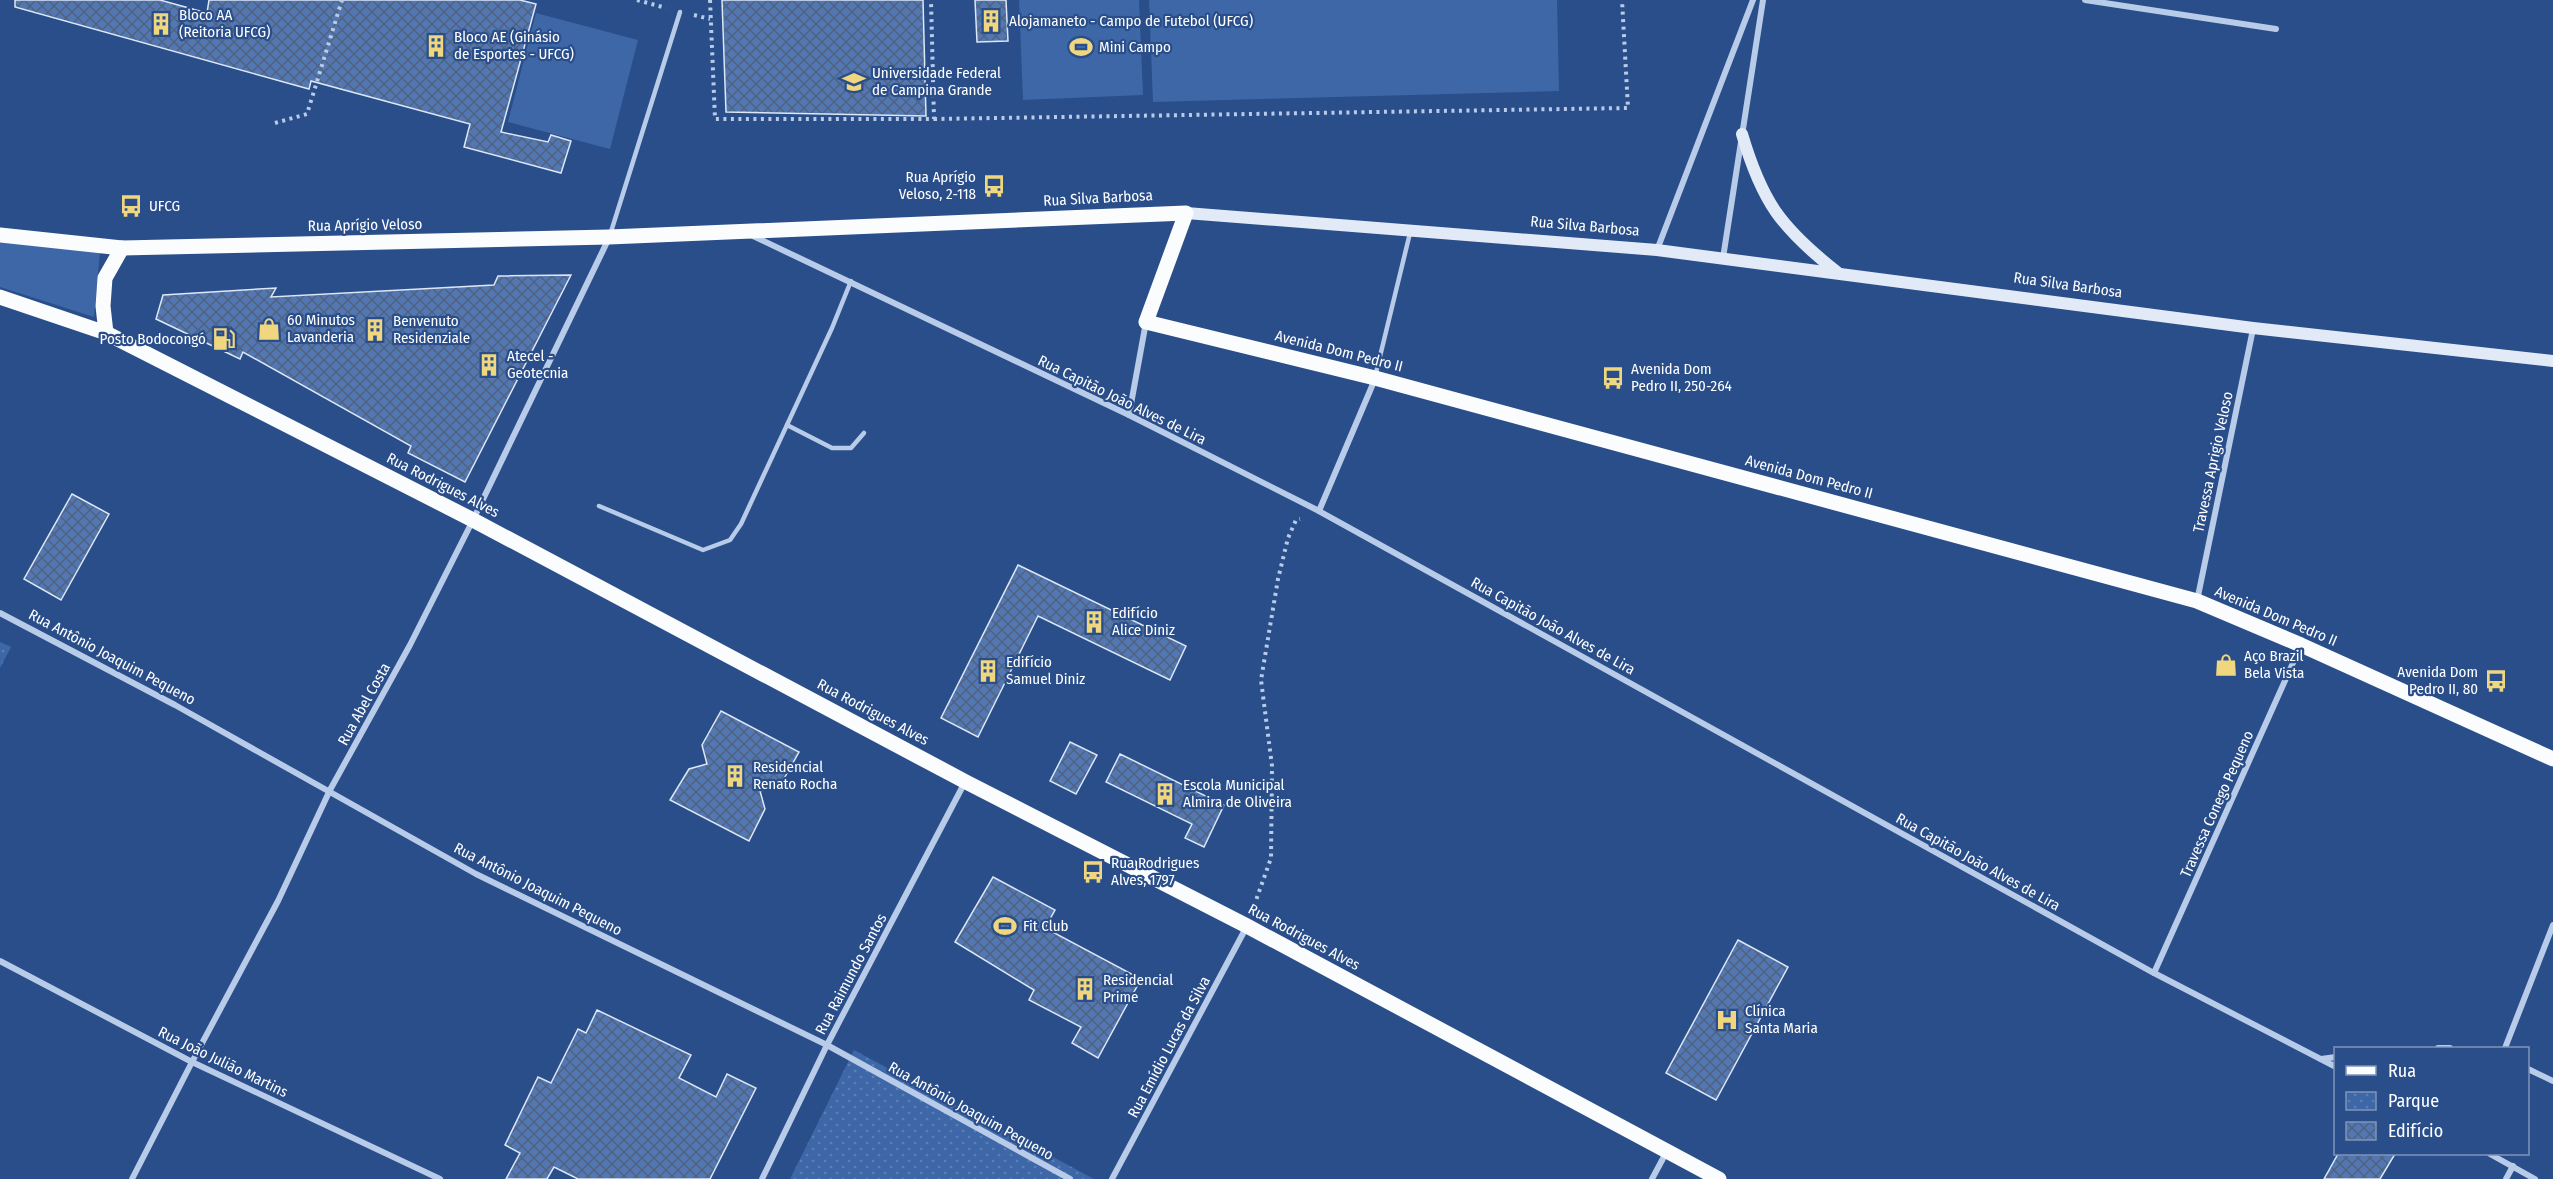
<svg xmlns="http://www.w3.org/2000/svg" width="2553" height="1179" viewBox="0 0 2553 1179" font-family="'Fira Sans Condensed',sans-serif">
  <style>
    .grass { fill: #3e67a7 }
    .park { fill: url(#park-dots) }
    .building { fill: url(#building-cross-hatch); stroke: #dce7f7; stroke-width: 1.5 }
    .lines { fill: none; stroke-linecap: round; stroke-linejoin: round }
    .path { stroke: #b8cbe9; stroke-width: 4; stroke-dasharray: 3 4.5; stroke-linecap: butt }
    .lane { stroke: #b8cbe9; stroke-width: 4.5 }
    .street { stroke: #b8cbe9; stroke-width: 6 }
    .secondary { stroke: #e2eaf8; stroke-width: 12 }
    .primary { stroke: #fafcfe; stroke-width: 15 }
    .labels { text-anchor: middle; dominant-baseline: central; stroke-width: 4.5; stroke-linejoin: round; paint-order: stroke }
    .poi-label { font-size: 15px; fill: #fff; stroke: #294e8a; text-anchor: start }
    .street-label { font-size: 15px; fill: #fff; stroke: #294e8a }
  </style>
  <defs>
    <pattern id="park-dots" width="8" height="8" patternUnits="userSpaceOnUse" patternTransform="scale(1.5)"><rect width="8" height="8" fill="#3e67a7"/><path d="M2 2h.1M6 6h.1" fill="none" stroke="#5b7eb4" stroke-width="1.8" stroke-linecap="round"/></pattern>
    <pattern id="building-cross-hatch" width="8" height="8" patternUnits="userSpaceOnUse" patternTransform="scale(1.5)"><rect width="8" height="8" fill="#5277b2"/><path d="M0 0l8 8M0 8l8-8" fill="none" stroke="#4f627f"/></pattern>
  </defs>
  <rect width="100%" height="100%" fill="#294e8a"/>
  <g class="grass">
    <path d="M 1019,0 L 1139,0 L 1143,95 L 1023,100 Z"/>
    <path d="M 1149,0 L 1557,0 L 1559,91 L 1153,102 Z"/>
    <path d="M 536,13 L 638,40 L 610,149 L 508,122 Z"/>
    <path d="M 0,239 L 100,252 L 94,317 L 0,287 Z"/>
  </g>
  <g class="park">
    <path d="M 0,642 L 11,647 L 0,668 Z"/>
    <path d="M 854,1050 L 1094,1179 L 790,1179 Z"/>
  </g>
  <g class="building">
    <path d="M 15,0 L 160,0 L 207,13 L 209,0 L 520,0 L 536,4 L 501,132 L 548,142 L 551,135 L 571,141 L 561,173 L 464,147 L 470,124 L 311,81 L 309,89 L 15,7 Z"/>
    <path d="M 722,0 L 923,0 L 926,116 L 726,112 Z"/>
    <path d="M 975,0 L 1006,0 L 1008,41 L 977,42 Z"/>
    <path d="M 571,275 L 465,482 L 408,453 L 411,446 L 243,352 L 240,359 L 156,319 L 163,295 L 276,288 L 271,297 L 494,285 L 498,276 Z"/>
    <path d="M 72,494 L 109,514 L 61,600 L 24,579 Z"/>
    <path d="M 1018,565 L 1186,646 L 1170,680 L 1038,616 L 978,737 L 941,718 Z"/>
    <path d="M 721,711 L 799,752 L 781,784 L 760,791 L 765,809 L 749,841 L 670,800 L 689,769 L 707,764 L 702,745 Z"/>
    <path d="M 1070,742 L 1097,755 L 1076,794 L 1050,781 Z"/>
    <path d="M 1120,754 L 1224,805 L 1204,847 L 1185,838 L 1192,824 L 1106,782 Z"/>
    <path d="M 993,877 L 1055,910 L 1045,928 L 1141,979 L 1098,1058 L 1072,1043 L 1081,1027 L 1029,1000 L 1034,990 L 955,942 Z"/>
    <path d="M 1738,940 L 1788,967 L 1716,1100 L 1666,1073 Z"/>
    <path d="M 597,1010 L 691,1055 L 679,1078 L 716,1097 L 727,1074 L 756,1088 L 710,1179 L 578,1179 L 554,1167 L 547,1179 L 506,1179 L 520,1153 L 505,1145 L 538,1077 L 551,1083 L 578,1029 L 586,1033 Z"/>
    <path d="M 2338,1154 L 2395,1154 L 2380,1179 L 2324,1179 Z"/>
  </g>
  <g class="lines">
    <g class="path">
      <path d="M 637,0 L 666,8"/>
      <path d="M 710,0 L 715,119 L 934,119 L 931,0"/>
      <path d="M 694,15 L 710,19"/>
      <path d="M 934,119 L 1628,108 L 1622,0"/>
      <path d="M 275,123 L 307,114 L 342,0"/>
      <path d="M 1254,906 L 1271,858 L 1272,766 L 1261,680 L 1278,579 L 1288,538 L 1296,520 L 1300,519"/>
    </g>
    <g class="lane">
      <path d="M 610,235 L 680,12"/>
      <path d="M 1375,377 L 1410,233"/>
      <path d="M 787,425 L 832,448 L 851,448 L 864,433"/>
      <path d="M 599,506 L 703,550 L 730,540 L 741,524 L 832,328 L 851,281"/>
    </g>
    <g class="street">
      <path d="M 2085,0 L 2276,29"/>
      <path d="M 751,235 L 1129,415 L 1319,511 L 2154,973 L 2336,1067"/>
      <path d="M 1657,250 L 1753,0"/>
      <path d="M 1723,258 L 1763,0"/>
      <path d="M 1129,415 L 1146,322"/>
      <path d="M 1319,511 L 1375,379"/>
      <path d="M 2197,601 L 2253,329"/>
      <path d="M 0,613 L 175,705 L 476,874 L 827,1045 L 1070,1179"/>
      <path d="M 0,961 L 192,1062 L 440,1179"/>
      <path d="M 2154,973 L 2301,645"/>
      <path d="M 2438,1048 L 2450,1048"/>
      <path d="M 2505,1048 L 2553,925"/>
      <path d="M 2321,1059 L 2336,1057"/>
      <path d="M 2528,1069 L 2553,1081"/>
      <path d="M 2490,1154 L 2535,1179"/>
      <path d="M 132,1179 L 192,1062 L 278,901 L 330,790 L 410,645 L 473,520 L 609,238"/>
      <path d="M 762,1179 L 827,1045 L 965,782"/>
      <path d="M 1112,1179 L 1247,926"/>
      <path d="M 1652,1179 L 1667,1151"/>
      <path d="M 2506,1179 L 2513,1166"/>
    </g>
    <g class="secondary">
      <path d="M 1742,134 C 1762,202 1781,228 1837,272"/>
      <path d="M 1186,213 L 1657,250 L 2253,328 L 2553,361"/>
    </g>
    <g class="primary">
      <path d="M 0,235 L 122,248 L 609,237 L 1186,213 L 1146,322 L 1375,378 L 2197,601 L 2301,645 L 2553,759"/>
      <path d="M 0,297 L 106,333 L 473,520 L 966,782 L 1247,926 L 1719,1179"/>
      <path d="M 106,333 L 103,306 L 105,278 L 122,248"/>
    </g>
  </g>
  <defs>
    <g id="building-bare" transform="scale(1.8)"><path d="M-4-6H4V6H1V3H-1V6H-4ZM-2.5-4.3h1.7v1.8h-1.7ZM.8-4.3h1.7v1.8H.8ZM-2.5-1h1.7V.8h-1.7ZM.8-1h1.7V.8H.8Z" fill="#f0d67f" stroke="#294e8a" stroke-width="2.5" paint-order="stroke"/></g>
    <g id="stadium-bare" transform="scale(1.8)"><path d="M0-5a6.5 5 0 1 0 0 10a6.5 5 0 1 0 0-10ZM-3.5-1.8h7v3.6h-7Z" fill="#f0d67f" stroke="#294e8a" stroke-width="2.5" paint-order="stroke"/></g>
    <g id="university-bare" transform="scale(1.8)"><path d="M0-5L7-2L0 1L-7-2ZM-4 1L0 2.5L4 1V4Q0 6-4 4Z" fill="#f0d67f" stroke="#294e8a" stroke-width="2.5" paint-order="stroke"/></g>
    <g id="bus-bare" transform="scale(1.8)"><path d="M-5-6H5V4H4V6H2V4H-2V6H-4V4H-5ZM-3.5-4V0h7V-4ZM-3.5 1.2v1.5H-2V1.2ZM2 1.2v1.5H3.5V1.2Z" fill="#f0d67f" stroke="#294e8a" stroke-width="2.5" paint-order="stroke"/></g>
    <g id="shop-bare" transform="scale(1.8)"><path d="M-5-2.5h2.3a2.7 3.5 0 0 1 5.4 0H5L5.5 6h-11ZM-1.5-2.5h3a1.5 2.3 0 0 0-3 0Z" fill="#f0d67f" stroke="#294e8a" stroke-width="2.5" paint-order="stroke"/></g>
    <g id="fuel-bare" transform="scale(1.8)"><path d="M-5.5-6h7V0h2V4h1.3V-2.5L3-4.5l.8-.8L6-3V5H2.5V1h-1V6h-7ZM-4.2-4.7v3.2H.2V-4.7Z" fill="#f0d67f" stroke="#294e8a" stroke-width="2.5" paint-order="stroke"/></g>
    <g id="hospital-bare" transform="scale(1.8)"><path d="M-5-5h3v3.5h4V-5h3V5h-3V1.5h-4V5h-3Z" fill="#f0d67f" stroke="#294e8a" stroke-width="2.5" paint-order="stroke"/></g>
  </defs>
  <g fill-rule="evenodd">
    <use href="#building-bare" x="991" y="21"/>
    <use href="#building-bare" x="161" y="24"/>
    <use href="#building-bare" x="436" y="46"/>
    <use href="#stadium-bare" x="1081" y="47"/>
    <use href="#university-bare" x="854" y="82"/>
    <use href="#bus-bare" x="994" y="186"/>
    <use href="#bus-bare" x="131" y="206"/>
    <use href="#shop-bare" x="269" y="329"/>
    <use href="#building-bare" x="375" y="330"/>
    <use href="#fuel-bare" x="224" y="339"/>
    <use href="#building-bare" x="489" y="365"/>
    <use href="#bus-bare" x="1613" y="378"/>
    <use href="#building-bare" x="1094" y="622"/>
    <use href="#shop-bare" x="2226" y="665"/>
    <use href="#building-bare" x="988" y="671"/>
    <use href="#bus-bare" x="2496" y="681"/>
    <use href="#building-bare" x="735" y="776"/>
    <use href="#building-bare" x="1165" y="794"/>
    <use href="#bus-bare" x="1093" y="872"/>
    <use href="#stadium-bare" x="1005" y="926"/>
    <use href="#building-bare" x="1085" y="989"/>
    <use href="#hospital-bare" x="1727" y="1020"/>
  </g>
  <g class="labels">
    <g class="poi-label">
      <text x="179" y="15">Bloco AA<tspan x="179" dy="17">(Reitoria UFCG)</tspan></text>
      <text x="1009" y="21">Alojamaneto - Campo de Futebol (UFCG)</text>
      <text x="454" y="37">Bloco AE (Ginásio<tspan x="454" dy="17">de Esportes - UFCG)</tspan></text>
      <text x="1099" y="47">Mini Campo</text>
      <text x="872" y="73">Universidade Federal<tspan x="872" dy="17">de Campina Grande</tspan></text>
      <text x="976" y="177" text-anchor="end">Rua Aprígio<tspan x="976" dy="17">Veloso, 2-118</tspan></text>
      <text x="149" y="206">UFCG</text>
      <text x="287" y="320">60 Minutos<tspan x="287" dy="17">Lavanderia</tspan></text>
      <text x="393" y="321">Benvenuto<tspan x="393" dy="17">Residenziale</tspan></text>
      <text x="206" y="339" text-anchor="end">Posto Bodocongó</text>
      <text x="507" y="356">Atecel -<tspan x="507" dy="17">Geotecnia</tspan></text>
      <text x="1631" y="369">Avenida Dom<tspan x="1631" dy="17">Pedro II, 250-264</tspan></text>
      <text x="1112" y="613">Edifício<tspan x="1112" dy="17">Alice Diniz</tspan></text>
      <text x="2244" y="656">Aço Brazil<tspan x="2244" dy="17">Bela Vista</tspan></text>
      <text x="1006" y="662">Edifício<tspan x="1006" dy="17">Samuel Diniz</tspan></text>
      <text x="2478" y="672" text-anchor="end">Avenida Dom<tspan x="2478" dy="17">Pedro II, 80</tspan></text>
      <text x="753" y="767">Residencial<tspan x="753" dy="17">Renato Rocha</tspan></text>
      <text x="1183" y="785">Escola Municipal<tspan x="1183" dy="17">Almira de Oliveira</tspan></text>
      <text x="1111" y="863">Rua Rodrigues<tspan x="1111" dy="17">Alves, 1797</tspan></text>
      <text x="1023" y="926">Fit Club</text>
      <text x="1103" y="980">Residencial<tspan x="1103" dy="17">Prime</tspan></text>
      <text x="1745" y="1011">Clínica<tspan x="1745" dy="17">Santa Maria</tspan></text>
    </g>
    <g class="street-label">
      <text transform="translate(1098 198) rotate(-3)">Rua Silva Barbosa</text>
      <text transform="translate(365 225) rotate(-1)">Rua Aprígio Veloso</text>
      <text transform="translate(1585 226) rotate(5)">Rua Silva Barbosa</text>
      <text transform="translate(2068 285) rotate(8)">Rua Silva Barbosa</text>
      <text transform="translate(1339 351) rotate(14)">Avenida Dom Pedro II</text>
      <text transform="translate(1122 400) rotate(26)">Rua Capitão João Alves de Lira</text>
      <text transform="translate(2213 462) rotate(-78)">Travessa Aprigio Veloso</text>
      <text transform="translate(1809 477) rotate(15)">Avenida Dom Pedro II</text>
      <text transform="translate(443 485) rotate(27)">Rua Rodrigues Alves</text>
      <text transform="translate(2276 616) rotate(23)">Avenida Dom Pedro II</text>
      <text transform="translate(1553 626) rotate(29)">Rua Capitão João Alves de Lira</text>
      <text transform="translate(112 657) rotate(28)">Rua Antônio Joaquim Pequeno</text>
      <text transform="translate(364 704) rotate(-61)">Rua Abel Costa</text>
      <text transform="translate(873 712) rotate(28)">Rua Rodrigues Alves</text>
      <text transform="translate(2217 804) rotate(-66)">Travessa Conego Pequeno</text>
      <text transform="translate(1978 862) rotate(29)">Rua Capitão João Alves de Lira</text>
      <text transform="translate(538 889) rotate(27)">Rua Antônio Joaquim Pequeno</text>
      <text transform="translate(1304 937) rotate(28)">Rua Rodrigues Alves</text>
      <text transform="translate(851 974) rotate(-62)">Rua Raimundo Santos</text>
      <text transform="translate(1169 1047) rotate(-62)">Rua Emídio Lucas da Silva</text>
      <text transform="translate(223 1062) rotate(26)">Rua João Julião Martins</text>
      <text transform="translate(971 1111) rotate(29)">Rua Antônio Joaquim Pequeno</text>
    </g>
  </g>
  <rect x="2334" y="1047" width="195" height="108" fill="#294e8a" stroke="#7f95b9" stroke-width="1.5"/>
  <rect x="2346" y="1066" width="30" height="9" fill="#fafcfe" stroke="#7f95b9" stroke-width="1.5"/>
  <text x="2388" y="1077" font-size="18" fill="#ffffff">Rua</text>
  <rect x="2346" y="1092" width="30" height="18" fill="url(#park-dots)" stroke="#7f95b9" stroke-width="1.5"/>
  <text x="2388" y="1107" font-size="18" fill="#ffffff">Parque</text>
  <rect x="2346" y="1122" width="30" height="18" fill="url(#building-cross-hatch)" stroke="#7f95b9" stroke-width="1.5"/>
  <text x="2388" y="1137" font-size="18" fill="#ffffff">Edifício</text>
</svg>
